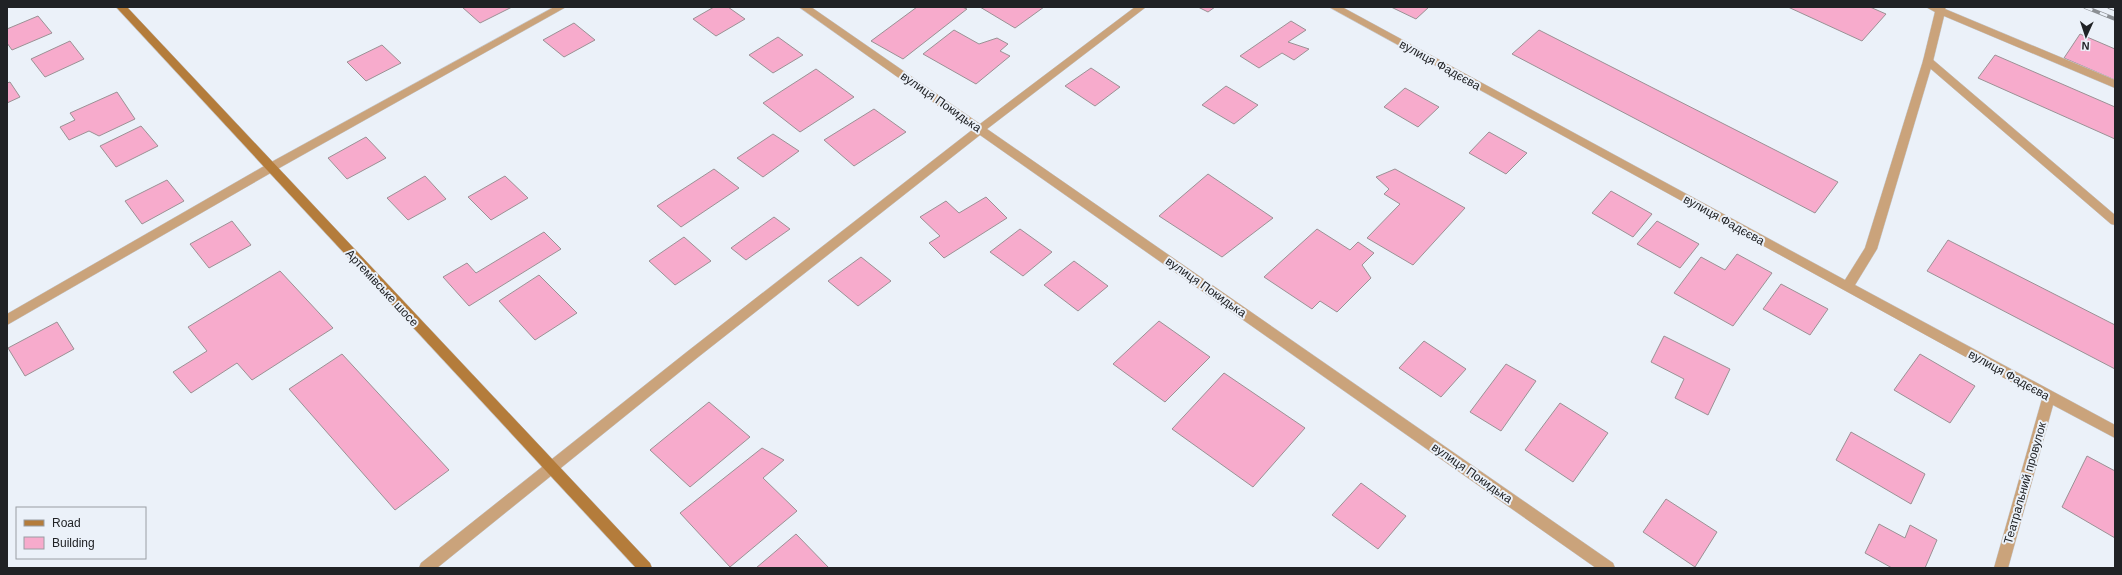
<svg xmlns="http://www.w3.org/2000/svg" width="2122" height="575" viewBox="0 0 2122 575" font-family="Helvetica,sans-serif">
  <style>
    .building { fill: #f7abcc; stroke: #9b9195 }
    .lines { fill: none; stroke-linecap: round; stroke-linejoin: round }
    .service-casing { stroke: #c6ccd3; stroke-width: 1 }
    .minor-casing { stroke: #c6ccd3; stroke-width: 1 }
    .secondary-casing { stroke: #c6ccd3; stroke-width: 1 }
    .service { fill: #caa37b; fill-rule: evenodd }
    .minor { fill: #caa37b; fill-rule: evenodd }
    .secondary { fill: #b47c3b; fill-rule: evenodd }
    .rail-casing { stroke: #8b8f94; stroke-width: 4 }
    .rail { stroke: #ebf1f9; stroke-width: 2.5; stroke-dasharray: 8; stroke-linecap: butt }
    .labels { text-anchor: middle; dominant-baseline: central; stroke-width: 4; stroke-linejoin: round; paint-order: stroke }
    .street-label { font-size: 12px; fill: #202225; stroke: #ebf1f9 }
  </style>
  <rect width="100%" height="100%" fill="#ebf1f9"/>
  <g class="building">
    <path d="M 462,7 L 512,7 L 480,23 Z"/>
    <path d="M 714,7 L 728,7 L 745,19 L 716,36 L 693,19 Z"/>
    <path d="M 917,7 L 962,7 L 967,9 L 903,59 L 871,41 Z"/>
    <path d="M 980,7 L 1044,7 L 1015,28 Z"/>
    <path d="M 1198,7 L 1215,7 L 1208,12 Z"/>
    <path d="M 1391,7 L 1429,7 L 1416,19 Z"/>
    <path d="M 1788,7 L 1870,7 L 1886,14 L 1862,41 Z"/>
    <path d="M 38,16 L 52,33 L 12,50 L 7,43 L 7,29 Z"/>
    <path d="M 1291,21 L 1306,30 L 1288,42 L 1309,49 L 1294,60 L 1282,53 L 1259,68 L 1240,56 Z"/>
    <path d="M 574,23 L 595,40 L 564,57 L 543,40 Z"/>
    <path d="M 954,30 L 979,44 L 997,38 L 1008,44 L 1000,51 L 1010,56 L 976,84 L 923,54 Z"/>
    <path d="M 1539,30 L 1838,182 L 1815,213 L 1512,54 Z"/>
    <path d="M 2080,34 L 2115,49 L 2115,80 L 2064,58 Z"/>
    <path d="M 778,37 L 803,55 L 773,73 L 749,55 Z"/>
    <path d="M 70,41 L 84,59 L 45,77 L 31,59 Z"/>
    <path d="M 382,45 L 401,63 L 366,81 L 347,62 Z"/>
    <path d="M 1995,55 L 2115,107 L 2115,139 L 1978,78 Z"/>
    <path d="M 1091,68 L 1120,87 L 1095,106 L 1065,86 Z"/>
    <path d="M 816,69 L 854,97 L 800,132 L 763,103 Z"/>
    <path d="M 10,82 L 20,97 L 7,103 L 7,83 Z"/>
    <path d="M 1226,86 L 1258,105 L 1234,124 L 1202,105 Z"/>
    <path d="M 1405,88 L 1439,107 L 1418,127 L 1384,107 Z"/>
    <path d="M 117,92 L 135,119 L 99,136 L 89,131 L 69,140 L 60,127 L 75,120 L 70,113 Z"/>
    <path d="M 874,109 L 906,132 L 854,166 L 824,140 Z"/>
    <path d="M 141,126 L 158,146 L 116,167 L 100,146 Z"/>
    <path d="M 1489,132 L 1527,153 L 1506,174 L 1469,153 Z"/>
    <path d="M 773,134 L 799,151 L 763,177 L 737,158 Z"/>
    <path d="M 366,137 L 386,158 L 347,179 L 328,158 Z"/>
    <path d="M 714,169 L 739,188 L 681,227 L 657,206 Z"/>
    <path d="M 1395,169 L 1465,208 L 1413,265 L 1367,238 L 1400,204 L 1384,194 L 1389,189 L 1376,177 Z"/>
    <path d="M 1208,174 L 1273,218 L 1222,257 L 1159,216 Z"/>
    <path d="M 425,176 L 446,199 L 408,220 L 387,198 Z"/>
    <path d="M 505,176 L 528,198 L 491,220 L 468,197 Z"/>
    <path d="M 167,180 L 184,201 L 142,224 L 125,201 Z"/>
    <path d="M 1611,191 L 1652,214 L 1633,237 L 1592,213 Z"/>
    <path d="M 986,197 L 1007,218 L 944,258 L 929,243 L 940,236 L 920,217 L 946,201 L 959,213 Z"/>
    <path d="M 774,217 L 790,229 L 746,260 L 731,248 Z"/>
    <path d="M 232,221 L 251,245 L 209,268 L 190,244 Z"/>
    <path d="M 1657,221 L 1699,244 L 1680,268 L 1637,244 Z"/>
    <path d="M 1020,229 L 1052,252 L 1023,276 L 990,252 Z"/>
    <path d="M 1317,229 L 1350,250 L 1358,242 L 1374,253 L 1362,265 L 1371,278 L 1337,312 L 1320,301 L 1312,309 L 1264,277 Z"/>
    <path d="M 544,232 L 561,249 L 469,306 L 443,277 L 467,263 L 476,273 Z"/>
    <path d="M 684,237 L 711,261 L 675,285 L 649,261 Z"/>
    <path d="M 1948,240 L 2115,325 L 2115,369 L 1927,271 Z"/>
    <path d="M 1737,254 L 1772,273 L 1733,326 L 1674,293 L 1701,257 L 1725,270 Z"/>
    <path d="M 861,257 L 891,281 L 858,306 L 828,281 Z"/>
    <path d="M 1074,261 L 1108,286 L 1078,311 L 1044,285 Z"/>
    <path d="M 280,271 L 333,328 L 252,380 L 237,363 L 191,393 L 173,372 L 207,351 L 188,327 Z"/>
    <path d="M 539,275 L 577,313 L 535,340 L 499,301 Z"/>
    <path d="M 1781,284 L 1828,309 L 1810,335 L 1763,309 Z"/>
    <path d="M 1159,321 L 1210,357 L 1165,402 L 1113,364 Z"/>
    <path d="M 57,322 L 74,349 L 25,376 L 8,348 Z"/>
    <path d="M 1664,336 L 1730,369 L 1708,415 L 1675,398 L 1684,379 L 1651,362 Z"/>
    <path d="M 1424,341 L 1466,369 L 1441,397 L 1399,368 Z"/>
    <path d="M 342,354 L 449,470 L 395,510 L 289,389 Z"/>
    <path d="M 1920,354 L 1975,386 L 1950,423 L 1894,390 Z"/>
    <path d="M 1506,364 L 1536,381 L 1501,431 L 1470,412 Z"/>
    <path d="M 1224,373 L 1305,428 L 1253,487 L 1172,429 Z"/>
    <path d="M 709,402 L 750,437 L 690,487 L 650,450 Z"/>
    <path d="M 1560,403 L 1608,433 L 1573,482 L 1525,450 Z"/>
    <path d="M 1851,432 L 1925,474 L 1911,504 L 1836,460 Z"/>
    <path d="M 762,448 L 784,460 L 763,478 L 797,511 L 730,567 L 680,513 Z"/>
    <path d="M 2087,456 L 2115,471 L 2115,538 L 2062,507 Z"/>
    <path d="M 1361,483 L 1406,516 L 1378,549 L 1332,515 Z"/>
    <path d="M 1666,499 L 1717,532 L 1695,567 L 1643,532 Z"/>
    <path d="M 1879,524 L 1905,538 L 1910,525 L 1937,540 L 1925,568 L 1892,568 L 1865,553 Z"/>
    <path d="M 796,534 L 829,568 L 756,568 Z"/>
  </g>
  <g class="lines">
    <g class="service-casing">
      <path id="service" d="M 1928,58 L 1932,59 L 2115,215 L 2115,225 L 2111,224 L 1924,63 L 1923,61 L 1924,59 Z"/>
    </g>
    <g class="minor-casing">
      <g id="minor">
        <path d="M 554,7 L 566,7 L 274,171 L 7,325 L 7,314 L 266,165 Z"/>
        <path d="M 799,7 L 811,7 L 980,124 L 1135,7 L 1146,7 L 987,129 L 1613,563 L 1615,568 L 1596,568 L 980,135 L 697,358 L 437,568 L 419,568 L 421,563 L 688,351 L 972,130 Z"/>
        <path d="M 1329,7 L 1342,7 L 1845,280 L 1865,248 L 1923,61 L 1935,12 L 1926,7 L 1946,7 L 1945,9 L 2115,80 L 2115,88 L 1944,16 L 1933,61 L 1877,249 L 1855,285 L 2115,425 L 2115,438 L 2053,405 L 2008,568 L 1994,568 L 2042,399 Z"/>
      </g>
    </g>
    <g class="secondary-casing">
      <path id="secondary" d="M 116,7 L 127,7 L 650,563 L 652,568 L 636,568 Z"/>
    </g>
    <use href="#service" class="service"/>
    <use href="#minor" class="minor"/>
    <use href="#secondary" class="secondary"/>
    <g class="rail-casing">
      <g id="rail">
        <path d="M 2085,7 L 2115,19"/>
        <path d="M 2109,7 L 2115,9"/>
      </g>
    </g>
    <use href="#rail" class="rail"/>
  </g>
  <g class="labels">
    <g class="street-label">
      <text transform="translate(1440 65) rotate(29)">вулиця Фадєєва</text>
      <text transform="translate(941 102) rotate(35)">вулиця Покидька</text>
      <text transform="translate(1724 220) rotate(29)">вулиця Фадєєва</text>
      <text transform="translate(1206 287) rotate(35)">вулиця Покидька</text>
      <text transform="translate(382 288) rotate(47)">Артемівське шосе</text>
      <text transform="translate(2009 375) rotate(29)">вулиця Фадєєва</text>
      <text transform="translate(1472 473) rotate(35)">вулиця Покидька</text>
      <text transform="translate(2025 483) rotate(-74)">Театральний провулок</text>
    </g>
  </g>
  <rect width="2122" height="575" fill="none" stroke="#202225" stroke-width="16"/>
  <rect x="16" y="507" width="130" height="52" fill="#ebf1f9" stroke="#9a9ea4"/>
  <rect x="24" y="520" width="20" height="6" fill="#b47c3b" stroke="#9a9ea4"/>
  <text x="52" y="527" font-size="12" fill="#202225">Road</text>
  <rect x="24" y="537" width="20" height="12" fill="#f7abcc" stroke="#9a9ea4"/>
  <text x="52" y="547" font-size="12" fill="#202225">Building</text>
  <g transform="translate(2086 36) rotate(183)" stroke="#ebf1f9" stroke-width="3" paint-order="stroke">
  <path d="M0-3L7 15L0 10L-7 15Z" fill="#202225"/>
  <text y="-6" font-size="11" font-weight="bold" text-anchor="middle" fill="#202225">N</text>
  </g>
</svg>
